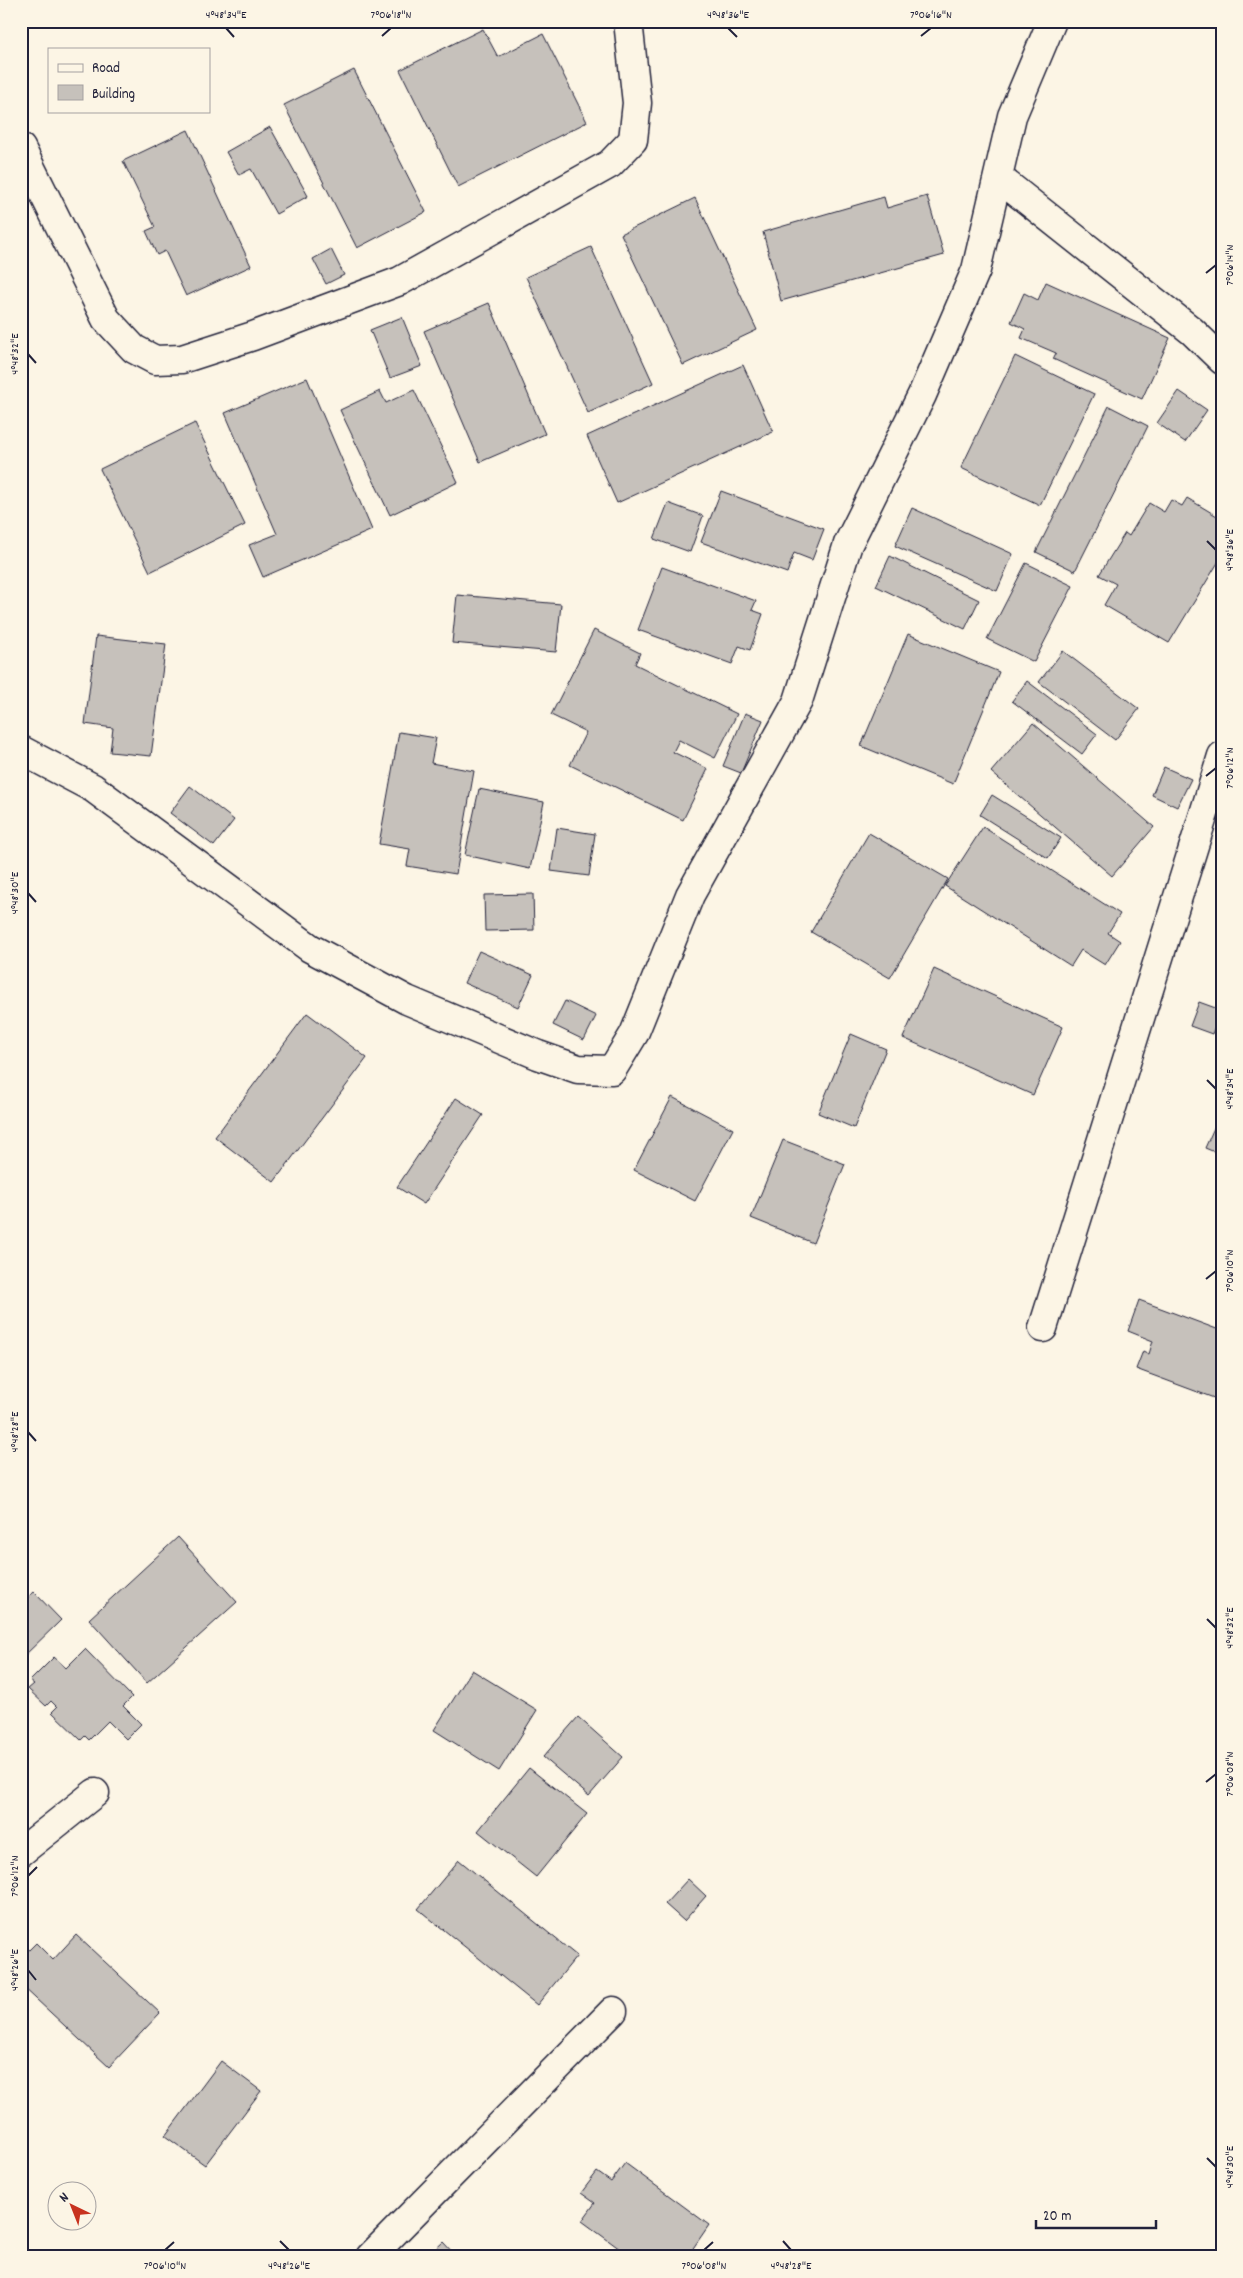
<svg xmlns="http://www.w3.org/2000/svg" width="1243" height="2278" viewBox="0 0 1243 2278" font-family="Dekko,sans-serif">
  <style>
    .building { fill: #c6c1bb; stroke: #22223b }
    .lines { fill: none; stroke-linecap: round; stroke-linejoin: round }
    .street-casing { stroke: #22223b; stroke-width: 31 }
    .street { stroke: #fcf5e5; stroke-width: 28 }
    .ticks { fill: none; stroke: #22223b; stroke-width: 2 }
    .neatline { fill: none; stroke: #22223b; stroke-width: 2 }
    .ticks-label { font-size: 12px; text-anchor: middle; fill: #22223b }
  </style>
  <rect width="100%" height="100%" fill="#fcf5e5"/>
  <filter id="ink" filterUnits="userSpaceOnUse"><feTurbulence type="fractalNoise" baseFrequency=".02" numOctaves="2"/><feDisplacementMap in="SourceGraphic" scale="10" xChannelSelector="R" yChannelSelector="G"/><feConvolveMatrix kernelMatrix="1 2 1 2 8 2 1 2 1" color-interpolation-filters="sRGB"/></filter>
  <g filter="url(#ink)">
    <g class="building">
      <path d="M 483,29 L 498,57 L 543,34 L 587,122 L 458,187 L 400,70 Z"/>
      <path d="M 354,70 L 426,212 L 357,248 L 284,105 Z"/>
      <path d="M 270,127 L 308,196 L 276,214 L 251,169 L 239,175 L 226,152 Z"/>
      <path d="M 188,130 L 251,266 L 186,296 L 165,251 L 157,255 L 146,231 L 155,227 L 123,161 Z"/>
      <path d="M 927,196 L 944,255 L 781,301 L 763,232 L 884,197 L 887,208 Z"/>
      <path d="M 695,198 L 757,330 L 683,365 L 621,234 Z"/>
      <path d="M 591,247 L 653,383 L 588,413 L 526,277 Z"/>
      <path d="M 331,249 L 344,275 L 326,284 L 313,259 Z"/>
      <path d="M 1046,282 L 1170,338 L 1142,399 L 1053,359 L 1056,353 L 1021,338 L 1025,329 L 1011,322 L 1024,293 L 1038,300 Z"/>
      <path d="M 489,303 L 545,434 L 480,462 L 424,331 Z"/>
      <path d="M 402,317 L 422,366 L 390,378 L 370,330 Z"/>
      <path d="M 1015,356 L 1094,394 L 1040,505 L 961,468 Z"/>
      <path d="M 743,365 L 773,432 L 617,503 L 587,436 Z"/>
      <path d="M 307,378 L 372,530 L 263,577 L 249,545 L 277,534 L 225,413 Z"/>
      <path d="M 414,390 L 458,482 L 390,515 L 340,410 L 380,391 L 386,403 Z"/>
      <path d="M 1179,391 L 1207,410 L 1185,442 L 1157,423 Z"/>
      <path d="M 1109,406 L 1148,426 L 1075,571 L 1036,552 Z"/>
      <path d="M 195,423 L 245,525 L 150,572 L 100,469 Z"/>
      <path d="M 721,491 L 824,529 L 812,560 L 794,553 L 787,573 L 701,542 Z"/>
      <path d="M 1187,498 L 1222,519 L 1222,556 L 1169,643 L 1104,605 L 1116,584 L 1099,575 L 1125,533 L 1129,536 L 1149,503 L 1164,512 L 1171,500 L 1182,506 Z"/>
      <path d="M 668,503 L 703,516 L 690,552 L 654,539 Z"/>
      <path d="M 912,508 L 1013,554 L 997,591 L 895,546 Z"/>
      <path d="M 890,556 L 979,600 L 965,629 L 876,586 Z"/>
      <path d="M 1026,563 L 1073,586 L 1034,662 L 987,639 Z"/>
      <path d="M 662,567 L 756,601 L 752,610 L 763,614 L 750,650 L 739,646 L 732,664 L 638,630 Z"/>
      <path d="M 457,595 L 561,604 L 556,652 L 452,643 Z"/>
      <path d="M 594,630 L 640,653 L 635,664 L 737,714 L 715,758 L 679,740 L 673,752 L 708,769 L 683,820 L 570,765 L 586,732 L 551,715 Z"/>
      <path d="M 908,634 L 999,672 L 953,784 L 861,746 Z"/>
      <path d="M 96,636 L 166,644 L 151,756 L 110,752 L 113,728 L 85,724 Z"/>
      <path d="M 1063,651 L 1139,709 L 1115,740 L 1039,682 Z"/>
      <path d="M 1027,681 L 1097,734 L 1082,754 L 1012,701 Z"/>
      <path d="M 745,713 L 763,720 L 741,773 L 723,766 Z"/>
      <path d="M 1033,723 L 1154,827 L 1112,876 L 991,772 Z"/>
      <path d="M 399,732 L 436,738 L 431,763 L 474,771 L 456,874 L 407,866 L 410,849 L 379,844 Z"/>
      <path d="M 1164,767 L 1191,779 L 1177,807 L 1152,795 Z"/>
      <path d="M 190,786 L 234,820 L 214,846 L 170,813 Z"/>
      <path d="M 479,789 L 544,802 L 530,869 L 465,855 Z"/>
      <path d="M 992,795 L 1061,838 L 1048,858 L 980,815 Z"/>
      <path d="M 983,827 L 1120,914 L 1108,933 L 1120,941 L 1105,965 L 1081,950 L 1071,966 L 945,886 Z"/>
      <path d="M 557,828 L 595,834 L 589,876 L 551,871 Z"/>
      <path d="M 869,833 L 948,879 L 890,978 L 811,932 Z"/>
      <path d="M 533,894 L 534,930 L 485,931 L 484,895 Z"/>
      <path d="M 479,951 L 533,975 L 518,1007 L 464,983 Z"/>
      <path d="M 934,969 L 1063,1027 L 1033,1095 L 903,1038 Z"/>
      <path d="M 565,1001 L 596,1016 L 584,1040 L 553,1025 Z"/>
      <path d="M 1199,1002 L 1221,1010 L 1212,1034 L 1190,1026 Z"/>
      <path d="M 307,1013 L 367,1058 L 274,1182 L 215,1137 Z"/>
      <path d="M 851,1034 L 886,1049 L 854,1128 L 818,1113 Z"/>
      <path d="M 672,1097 L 733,1129 L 695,1201 L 634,1170 Z"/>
      <path d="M 456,1098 L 483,1115 L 424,1204 L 397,1187 Z"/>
      <path d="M 1222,1110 L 1222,1155 L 1205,1148 Z"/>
      <path d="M 783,1140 L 845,1164 L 813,1243 L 751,1218 Z"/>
      <path d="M 1139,1300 L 1222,1331 L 1222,1401 L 1136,1369 L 1143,1351 L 1149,1354 L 1153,1341 L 1128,1331 Z"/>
      <path d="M 178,1537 L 237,1602 L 147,1683 L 89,1619 Z"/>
      <path d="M 34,1592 L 61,1620 L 21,1659 L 21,1604 Z"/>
      <path d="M 85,1649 L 132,1697 L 123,1706 L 141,1724 L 126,1739 L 108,1721 L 89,1740 L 85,1736 L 81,1740 L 52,1712 L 57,1707 L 51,1701 L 46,1706 L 28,1689 L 34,1684 L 30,1681 L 54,1657 L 66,1668 Z"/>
      <path d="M 472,1670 L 537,1710 L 499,1771 L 434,1730 Z"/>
      <path d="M 578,1717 L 623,1757 L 589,1796 L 543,1757 Z"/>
      <path d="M 529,1768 L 587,1814 L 536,1877 L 478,1831 Z"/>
      <path d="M 459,1860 L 577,1956 L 537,2005 L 418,1909 Z"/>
      <path d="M 688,1879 L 706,1896 L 684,1921 L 665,1904 Z"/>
      <path d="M 76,1935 L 160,2013 L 109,2067 L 21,1985 L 21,1958 L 36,1943 L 53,1960 Z"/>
      <path d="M 221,2061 L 261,2091 L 205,2165 L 165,2136 Z"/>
      <path d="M 625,2163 L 709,2225 L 687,2257 L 621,2257 L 624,2252 L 582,2221 L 595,2203 L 581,2193 L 597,2172 L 611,2182 Z"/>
      <path d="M 443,2242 L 457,2257 L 427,2257 Z"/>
    </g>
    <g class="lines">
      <g class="street-casing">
        <g id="street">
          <path d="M 21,148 L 106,319 L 134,349 L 155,360 L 182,359 L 253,336 L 400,281 L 610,164 L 633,140 L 637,103 L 628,21"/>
          <path d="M 999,178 L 1192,331 L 1222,360"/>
          <path d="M 21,750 L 93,788 L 310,948 L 407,1000 L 538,1055 L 578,1069 L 612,1070 L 634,1034 L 690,895 L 798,701 L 848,544 L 922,395 L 976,270 L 1012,116 L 1052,21"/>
          <path d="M 1043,1328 L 1222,756"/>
          <path d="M 21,1852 L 95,1793"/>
          <path d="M 370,2257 L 613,2011"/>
        </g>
      </g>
      <use href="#street" class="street"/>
    </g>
  </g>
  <path class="ticks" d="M 226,28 L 234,37M 728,28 L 737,37M 382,36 L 391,28M 921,36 L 931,28M 1206,273 L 1216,265M 28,354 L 36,363M 1207,541 L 1216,550M 1206,776 L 1216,768M 28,893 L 36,902M 1207,1080 L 1216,1089M 1206,1279 L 1216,1271M 28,1432 L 36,1441M 1207,1619 L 1216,1628M 1206,1782 L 1216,1774M 28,1876 L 37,1867M 28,1970 L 36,1980M 1207,2158 L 1216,2167M 280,2241 L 289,2250M 783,2241 L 791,2250M 165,2250 L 174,2242M 704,2250 L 713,2242"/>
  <rect width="1243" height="2278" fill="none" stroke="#fcf5e5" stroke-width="55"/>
  <rect x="48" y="48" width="162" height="65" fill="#fcf5e5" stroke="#a5a1a1"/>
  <rect x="58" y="64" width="25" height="8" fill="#fcf5e5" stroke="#a5a1a1"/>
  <text x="92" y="72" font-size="15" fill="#22223b">Road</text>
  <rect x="58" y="85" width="25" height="15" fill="#c6c1bb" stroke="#a5a1a1"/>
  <text x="92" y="98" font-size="15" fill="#22223b">Building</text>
  <g transform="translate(72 2206) rotate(317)"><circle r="24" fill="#fcf5e5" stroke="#a5a1a1"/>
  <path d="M0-4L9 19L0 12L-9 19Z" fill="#c8321e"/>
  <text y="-8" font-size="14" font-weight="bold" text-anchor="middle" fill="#22223b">N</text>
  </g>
  <path d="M1036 2220v8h120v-8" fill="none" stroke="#22223b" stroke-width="2.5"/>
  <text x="1043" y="2220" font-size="15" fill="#22223b" stroke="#fcf5e5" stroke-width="4" paint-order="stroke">20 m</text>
  <rect x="28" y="28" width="1188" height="2222" class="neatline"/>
  <g class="ticks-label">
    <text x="226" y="18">4°48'34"E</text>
    <text x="391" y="18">7°06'18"N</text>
    <text x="728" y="18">4°48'36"E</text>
    <text x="931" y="18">7°06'16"N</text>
    <text transform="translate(1229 265) rotate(-90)" y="4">7°06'14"N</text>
    <text transform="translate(14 354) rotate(-90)" y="4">4°48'32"E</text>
    <text transform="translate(1229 550) rotate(-90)" y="4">4°48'36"E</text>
    <text transform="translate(1229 768) rotate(-90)" y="4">7°06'12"N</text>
    <text transform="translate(14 893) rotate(-90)" y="4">4°48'30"E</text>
    <text transform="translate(1229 1089) rotate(-90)" y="4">4°48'34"E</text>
    <text transform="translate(1229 1271) rotate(-90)" y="4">7°06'10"N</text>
    <text transform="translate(14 1432) rotate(-90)" y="4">4°48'28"E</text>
    <text transform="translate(1229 1628) rotate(-90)" y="4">4°48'32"E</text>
    <text transform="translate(1229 1774) rotate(-90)" y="4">7°06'08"N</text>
    <text transform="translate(14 1876) rotate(-90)" y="4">7°06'12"N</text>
    <text transform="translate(14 1970) rotate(-90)" y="4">4°48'26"E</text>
    <text transform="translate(1229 2167) rotate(-90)" y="4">4°48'30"E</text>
    <text x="165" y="2269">7°06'10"N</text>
    <text x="289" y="2269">4°48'26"E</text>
    <text x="704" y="2269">7°06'08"N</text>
    <text x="791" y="2269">4°48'28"E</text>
  </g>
</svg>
